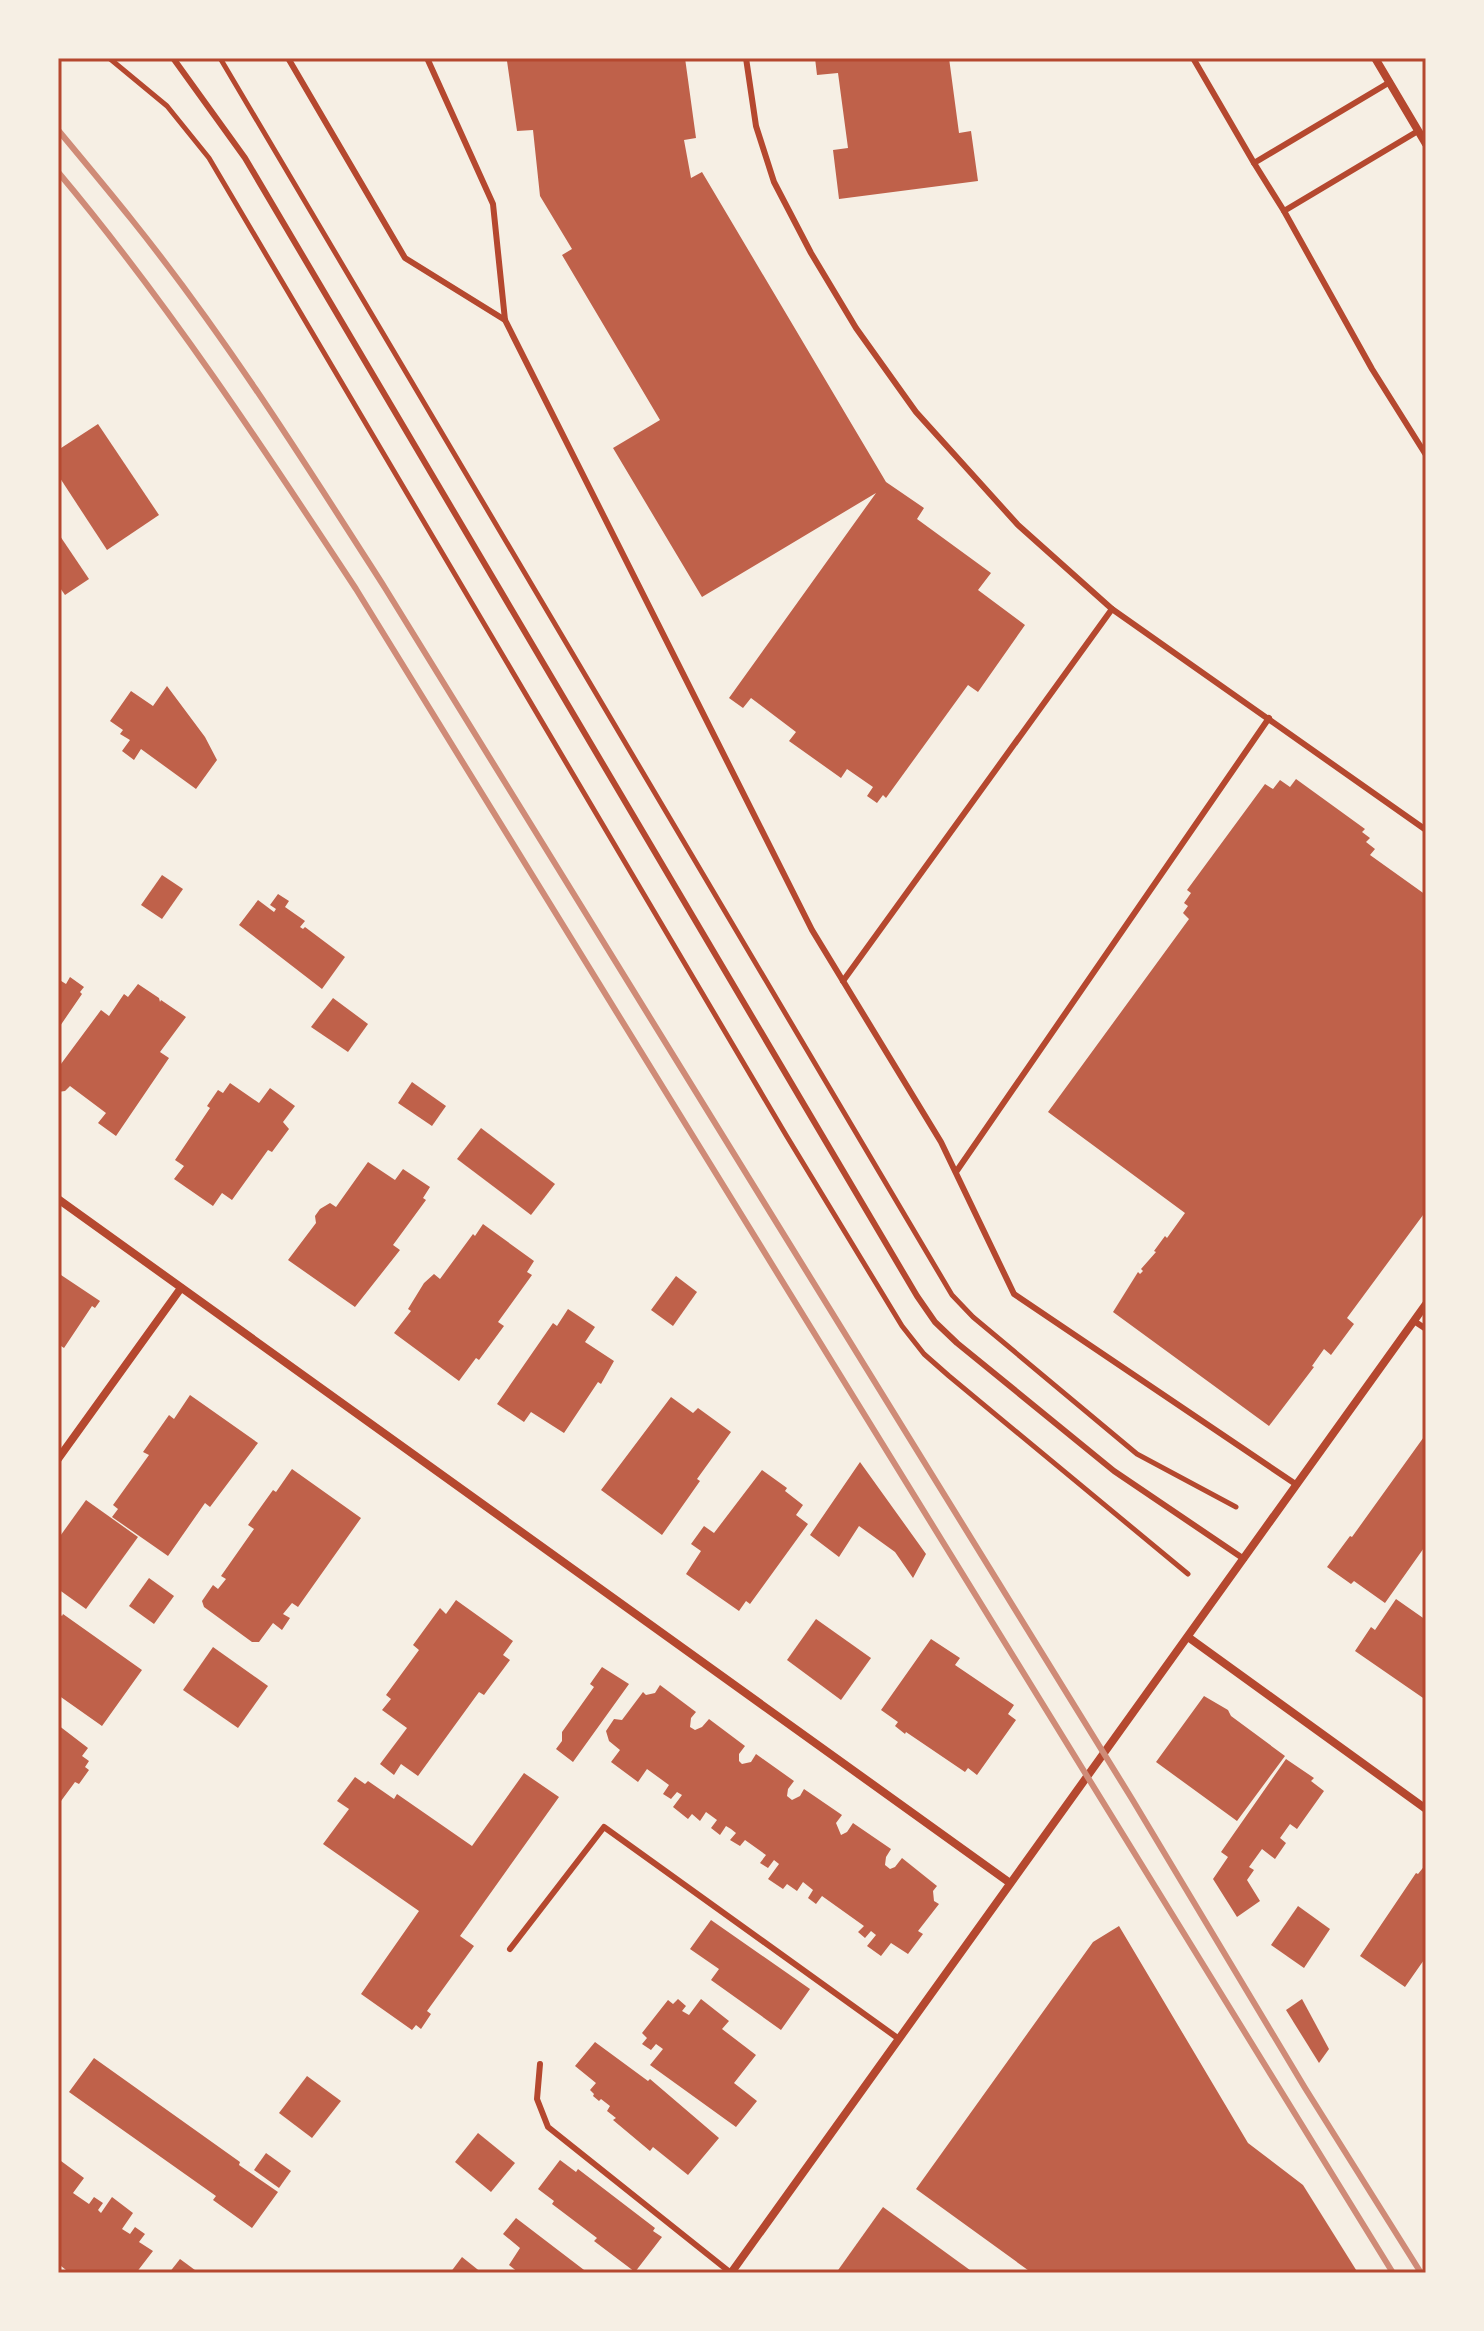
<svg xmlns="http://www.w3.org/2000/svg" width="1484" height="2331" viewBox="0 0 1484 2331" font-family="'DejaVu Sans',sans-serif">
  <style>
    .building { fill: #bf614a }
    .lines { fill: none; stroke-linecap: round; stroke-linejoin: round }
    .path { stroke: #b5482f; stroke-width: 5 }
    .service { stroke: #b5482f; stroke-width: 6 }
    .minor { stroke: #b5482f; stroke-width: 8 }
    .rail { stroke: #cf8b77; stroke-width: 6 }
    .neatline { fill: none; stroke: #b5482f; stroke-width: 3 }
  </style>
  <rect width="100%" height="100%" fill="#f6efe4"/>
  <g class="building">
    <path d="M 528,58 L 685,58 L 696,138 L 684,140 L 691,178 L 702,172 L 886,482 L 924,508 L 917,519 L 991,573 L 978,590 L 1025,625 L 978,692 L 968,685 L 886,798 L 883,795 L 877,803 L 867,796 L 873,787 L 847,769 L 841,778 L 789,741 L 796,732 L 751,698 L 743,708 L 729,698 L 876,493 L 702,597 L 613,448 L 660,420 L 562,255 L 572,249 L 540,196 L 533,130 L 517,131 L 507,61 Z"/>
    <path d="M 815,58 L 949,58 L 959,133 L 971,131 L 978,181 L 839,199 L 833,150 L 848,148 L 838,73 L 817,75 Z"/>
    <path d="M 98,424 L 159,515 L 107,550 L 58,475 L 58,450 Z"/>
    <path d="M 58,533 L 89,579 L 65,595 L 58,585 Z"/>
    <path d="M 167,686 L 205,737 L 217,760 L 196,789 L 141,749 L 134,760 L 122,751 L 130,740 L 120,734 L 123,730 L 110,721 L 131,691 L 153,706 Z"/>
    <path d="M 1296,779 L 1365,829 L 1362,832 L 1370,838 L 1366,842 L 1375,849 L 1370,855 L 1426,895 L 1426,1211 L 1347,1318 L 1354,1324 L 1331,1355 L 1324,1349 L 1312,1366 L 1314,1367 L 1269,1426 L 1113,1312 L 1138,1272 L 1140,1274 L 1143,1271 L 1141,1269 L 1156,1252 L 1154,1251 L 1165,1236 L 1167,1238 L 1185,1213 L 1048,1112 L 1189,919 L 1183,913 L 1188,906 L 1184,903 L 1191,893 L 1187,890 L 1265,784 L 1273,789 L 1280,780 L 1290,787 Z"/>
    <path d="M 162,875 L 183,889 L 162,919 L 141,905 Z"/>
    <path d="M 278,894 L 289,901 L 285,907 L 305,921 L 300,927 L 303,929 L 305,927 L 345,957 L 322,989 L 239,925 L 258,900 L 274,912 L 276,909 L 270,905 Z"/>
    <path d="M 70,977 L 84,987 L 80,992 L 82,994 L 58,1029 L 58,979 L 66,984 Z"/>
    <path d="M 138,984 L 159,998 L 160,1002 L 161,1000 L 186,1017 L 160,1052 L 169,1058 L 116,1136 L 98,1123 L 106,1113 L 70,1086 L 65,1091 L 58,1092 L 58,1068 L 101,1010 L 109,1016 L 124,994 L 128,997 Z"/>
    <path d="M 333,998 L 368,1024 L 348,1052 L 311,1027 Z"/>
    <path d="M 412,1082 L 446,1106 L 432,1126 L 398,1103 Z"/>
    <path d="M 230,1083 L 259,1103 L 270,1088 L 295,1106 L 283,1122 L 289,1129 L 272,1152 L 268,1150 L 232,1200 L 222,1193 L 213,1206 L 174,1179 L 184,1166 L 175,1160 L 210,1108 L 207,1106 L 218,1090 L 223,1093 Z"/>
    <path d="M 481,1128 L 555,1184 L 531,1215 L 457,1159 Z"/>
    <path d="M 368,1162 L 395,1180 L 403,1169 L 430,1187 L 423,1198 L 426,1200 L 393,1245 L 400,1250 L 355,1307 L 288,1260 L 316,1223 L 315,1216 L 320,1209 L 330,1203 L 336,1207 Z"/>
    <path d="M 483,1224 L 534,1261 L 527,1272 L 532,1275 L 498,1322 L 504,1326 L 479,1360 L 476,1358 L 459,1381 L 394,1333 L 411,1311 L 408,1309 L 424,1283 L 434,1274 L 440,1279 L 473,1234 L 475,1236 Z"/>
    <path d="M 58,1273 L 100,1301 L 95,1308 L 92,1306 L 64,1348 L 58,1344 Z"/>
    <path d="M 676,1276 L 697,1292 L 673,1326 L 651,1310 Z"/>
    <path d="M 568,1309 L 595,1327 L 585,1342 L 614,1361 L 601,1384 L 598,1382 L 564,1433 L 531,1412 L 524,1422 L 497,1404 L 553,1323 L 557,1326 Z"/>
    <path d="M 190,1395 L 258,1443 L 210,1507 L 205,1503 L 168,1556 L 112,1517 L 118,1509 L 113,1505 L 149,1455 L 143,1452 L 169,1415 L 174,1419 Z"/>
    <path d="M 671,1397 L 693,1413 L 698,1408 L 731,1432 L 697,1479 L 700,1481 L 662,1535 L 601,1490 Z"/>
    <path d="M 1426,1434 L 1426,1545 L 1385,1603 L 1354,1581 L 1351,1584 L 1327,1567 L 1350,1536 L 1352,1537 Z"/>
    <path d="M 860,1462 L 926,1554 L 913,1578 L 895,1552 L 859,1526 L 839,1557 L 810,1535 Z"/>
    <path d="M 292,1469 L 361,1518 L 298,1607 L 292,1603 L 283,1614 L 290,1618 L 282,1630 L 273,1623 L 259,1642 L 252,1642 L 204,1607 L 202,1601 L 213,1585 L 218,1589 L 226,1579 L 221,1576 L 254,1529 L 248,1525 L 273,1490 L 276,1492 Z"/>
    <path d="M 762,1470 L 787,1488 L 785,1491 L 803,1505 L 796,1515 L 808,1524 L 750,1604 L 746,1601 L 739,1611 L 686,1574 L 701,1551 L 691,1544 L 704,1526 L 714,1533 Z"/>
    <path d="M 86,1500 L 138,1537 L 86,1609 L 58,1589 L 58,1539 Z"/>
    <path d="M 149,1578 L 174,1596 L 154,1624 L 129,1606 Z"/>
    <path d="M 1396,1599 L 1426,1620 L 1426,1700 L 1355,1651 L 1371,1627 L 1375,1630 Z"/>
    <path d="M 456,1600 L 513,1641 L 503,1655 L 510,1660 L 484,1695 L 479,1692 L 418,1776 L 401,1764 L 394,1775 L 380,1764 L 407,1728 L 382,1710 L 391,1699 L 386,1695 L 419,1650 L 413,1645 L 440,1608 L 446,1614 Z"/>
    <path d="M 58,1613 L 62,1616 L 63,1614 L 142,1670 L 102,1726 L 58,1695 Z"/>
    <path d="M 816,1619 L 871,1658 L 841,1700 L 787,1660 Z"/>
    <path d="M 931,1639 L 960,1658 L 955,1665 L 1014,1705 L 1008,1714 L 1016,1720 L 977,1775 L 968,1768 L 965,1772 L 906,1732 L 905,1734 L 895,1726 L 898,1722 L 881,1710 Z"/>
    <path d="M 213,1647 L 268,1686 L 238,1728 L 183,1690 Z"/>
    <path d="M 602,1667 L 629,1684 L 573,1762 L 556,1749 L 562,1741 L 562,1732 L 594,1687 L 590,1684 Z"/>
    <path d="M 660,1685 L 696,1712 L 691,1718 L 690,1727 L 695,1730 L 702,1727 L 709,1719 L 745,1746 L 739,1754 L 739,1761 L 742,1764 L 751,1762 L 756,1754 L 794,1781 L 788,1789 L 787,1796 L 792,1800 L 800,1796 L 804,1789 L 842,1815 L 836,1823 L 841,1835 L 847,1832 L 853,1823 L 891,1849 L 886,1857 L 885,1865 L 890,1869 L 895,1867 L 902,1858 L 937,1886 L 933,1891 L 934,1901 L 939,1904 L 918,1931 L 923,1934 L 908,1954 L 891,1943 L 881,1956 L 867,1946 L 876,1935 L 871,1931 L 865,1938 L 858,1932 L 864,1926 L 822,1896 L 816,1904 L 808,1898 L 813,1890 L 803,1882 L 797,1891 L 787,1884 L 783,1889 L 768,1879 L 779,1864 L 774,1860 L 768,1868 L 760,1863 L 766,1855 L 745,1840 L 740,1846 L 730,1840 L 736,1833 L 731,1829 L 726,1826 L 720,1835 L 711,1828 L 717,1820 L 706,1812 L 700,1821 L 692,1814 L 688,1819 L 673,1807 L 682,1795 L 677,1792 L 671,1799 L 663,1794 L 669,1785 L 647,1769 L 638,1782 L 611,1762 L 620,1750 L 609,1741 L 606,1731 L 614,1719 L 622,1720 L 643,1692 L 646,1695 L 655,1693 Z"/>
    <path d="M 1204,1696 L 1228,1710 L 1231,1716 L 1285,1756 L 1237,1821 L 1156,1762 Z"/>
    <path d="M 58,1725 L 88,1748 L 82,1756 L 89,1761 L 85,1767 L 89,1770 L 79,1784 L 75,1782 L 61,1801 L 58,1799 Z"/>
    <path d="M 1286,1759 L 1314,1778 L 1311,1781 L 1324,1791 L 1297,1829 L 1290,1824 L 1280,1838 L 1286,1843 L 1275,1859 L 1262,1849 L 1249,1867 L 1254,1870 L 1247,1880 L 1260,1901 L 1237,1917 L 1213,1879 L 1228,1857 L 1221,1852 Z"/>
    <path d="M 524,1773 L 559,1797 L 460,1936 L 474,1946 L 427,2011 L 431,2014 L 421,2029 L 416,2025 L 412,2030 L 361,1994 L 419,1911 L 323,1844 L 349,1809 L 337,1801 L 355,1777 L 365,1784 L 368,1781 L 394,1799 L 397,1794 L 472,1846 Z"/>
    <path d="M 1426,1864 L 1426,1957 L 1405,1987 L 1360,1956 L 1416,1873 L 1418,1874 Z"/>
    <path d="M 1298,1906 L 1330,1929 L 1304,1968 L 1271,1945 Z"/>
    <path d="M 711,1920 L 810,1989 L 781,2030 L 711,1980 L 719,1969 L 690,1949 Z"/>
    <path d="M 1119,1926 L 1248,2143 L 1303,2185 L 1358,2273 L 1032,2273 L 916,2189 L 1093,1942 Z"/>
    <path d="M 678,1999 L 686,2006 L 682,2011 L 689,2015 L 701,1999 L 729,2021 L 722,2029 L 756,2055 L 734,2083 L 757,2101 L 736,2127 L 650,2065 L 663,2049 L 656,2044 L 651,2050 L 642,2044 L 647,2038 L 642,2033 L 668,2000 L 673,2004 Z"/>
    <path d="M 1302,1999 L 1329,2049 L 1319,2063 L 1286,2010 Z"/>
    <path d="M 595,2042 L 648,2081 L 650,2079 L 719,2138 L 688,2175 L 653,2147 L 650,2151 L 613,2120 L 616,2118 L 607,2111 L 610,2106 L 601,2099 L 599,2101 L 593,2096 L 594,2094 L 590,2090 L 596,2083 L 575,2066 Z"/>
    <path d="M 94,2058 L 240,2162 L 239,2165 L 278,2192 L 252,2228 L 213,2200 L 216,2196 L 69,2092 Z"/>
    <path d="M 307,2076 L 341,2101 L 312,2138 L 279,2113 Z"/>
    <path d="M 478,2133 L 515,2163 L 491,2192 L 455,2162 Z"/>
    <path d="M 266,2153 L 291,2171 L 279,2188 L 254,2170 Z"/>
    <path d="M 560,2160 L 576,2172 L 578,2169 L 655,2228 L 653,2231 L 662,2237 L 635,2272 L 594,2241 L 597,2238 L 552,2204 L 554,2201 L 538,2189 Z"/>
    <path d="M 61,2161 L 84,2178 L 73,2193 L 89,2204 L 94,2197 L 103,2203 L 98,2210 L 101,2213 L 112,2197 L 133,2213 L 122,2229 L 130,2234 L 135,2227 L 145,2234 L 139,2242 L 153,2251 L 136,2273 L 64,2273 L 66,2270 L 61,2266 L 58,2271 L 58,2166 Z"/>
    <path d="M 883,2207 L 974,2273 L 836,2273 Z"/>
    <path d="M 516,2218 L 588,2273 L 519,2273 L 509,2265 L 520,2248 L 503,2234 Z"/>
    <path d="M 462,2257 L 482,2273 L 450,2273 Z"/>
    <path d="M 180,2259 L 199,2273 L 169,2273 Z"/>
  </g>
  <g class="lines">
    <g class="path">
      <path d="M 109,58 L 167,106 L 209,158 L 786,1135 L 902,1326 L 924,1354 L 949,1376 L 1188,1574"/>
      <path d="M 220,58 L 952,1295 L 973,1317 L 1137,1454 L 1236,1507"/>
    </g>
    <g class="service">
      <path d="M 173,58 L 245,158 L 917,1296 L 935,1322 L 957,1343 L 1114,1471 L 1244,1559"/>
      <path d="M 288,58 L 405,258 L 505,320"/>
      <path d="M 427,58 L 493,204 L 505,320 L 812,930 L 941,1142 L 1014,1294 L 1297,1485"/>
      <path d="M 746,58 L 756,126 L 774,182 L 811,253 L 856,328 L 916,412 L 1018,525 L 1112,609"/>
      <path d="M 1193,58 L 1254,163 L 1284,211 L 1372,369 L 1426,455"/>
      <path d="M 1254,163 L 1390,82"/>
      <path d="M 1284,211 L 1418,131"/>
      <path d="M 843,981 L 1112,609 L 1426,830"/>
      <path d="M 956,1172 L 1269,718"/>
      <path d="M 1414,1321 L 1426,1329"/>
      <path d="M 510,1949 L 604,1827 L 899,2039"/>
      <path d="M 540,2064 L 537,2099 L 548,2127 L 731,2273"/>
    </g>
    <g class="minor">
      <path d="M 1375,58 L 1426,144"/>
      <path d="M 58,1199 L 1010,1883"/>
      <path d="M 58,1459 L 181,1288"/>
      <path d="M 1188,1637 L 1426,1809"/>
      <path d="M 731,2273 L 1426,1304"/>
    </g>
    <g class="rail">
      <path d="M 58,130 C 83,160 108,190 132,220 C 225,336 305,463 385,588 L 1132,1799 L 1305,2088 L 1421,2273"/>
      <path d="M 58,172 C 168,303 262,446 356,589 L 1393,2273"/>
    </g>
  </g>
  <rect width="1484" height="2331" fill="none" stroke="#f6efe4" stroke-width="120"/>
  <rect x="60" y="60" width="1364" height="2211" class="neatline"/>
</svg>
